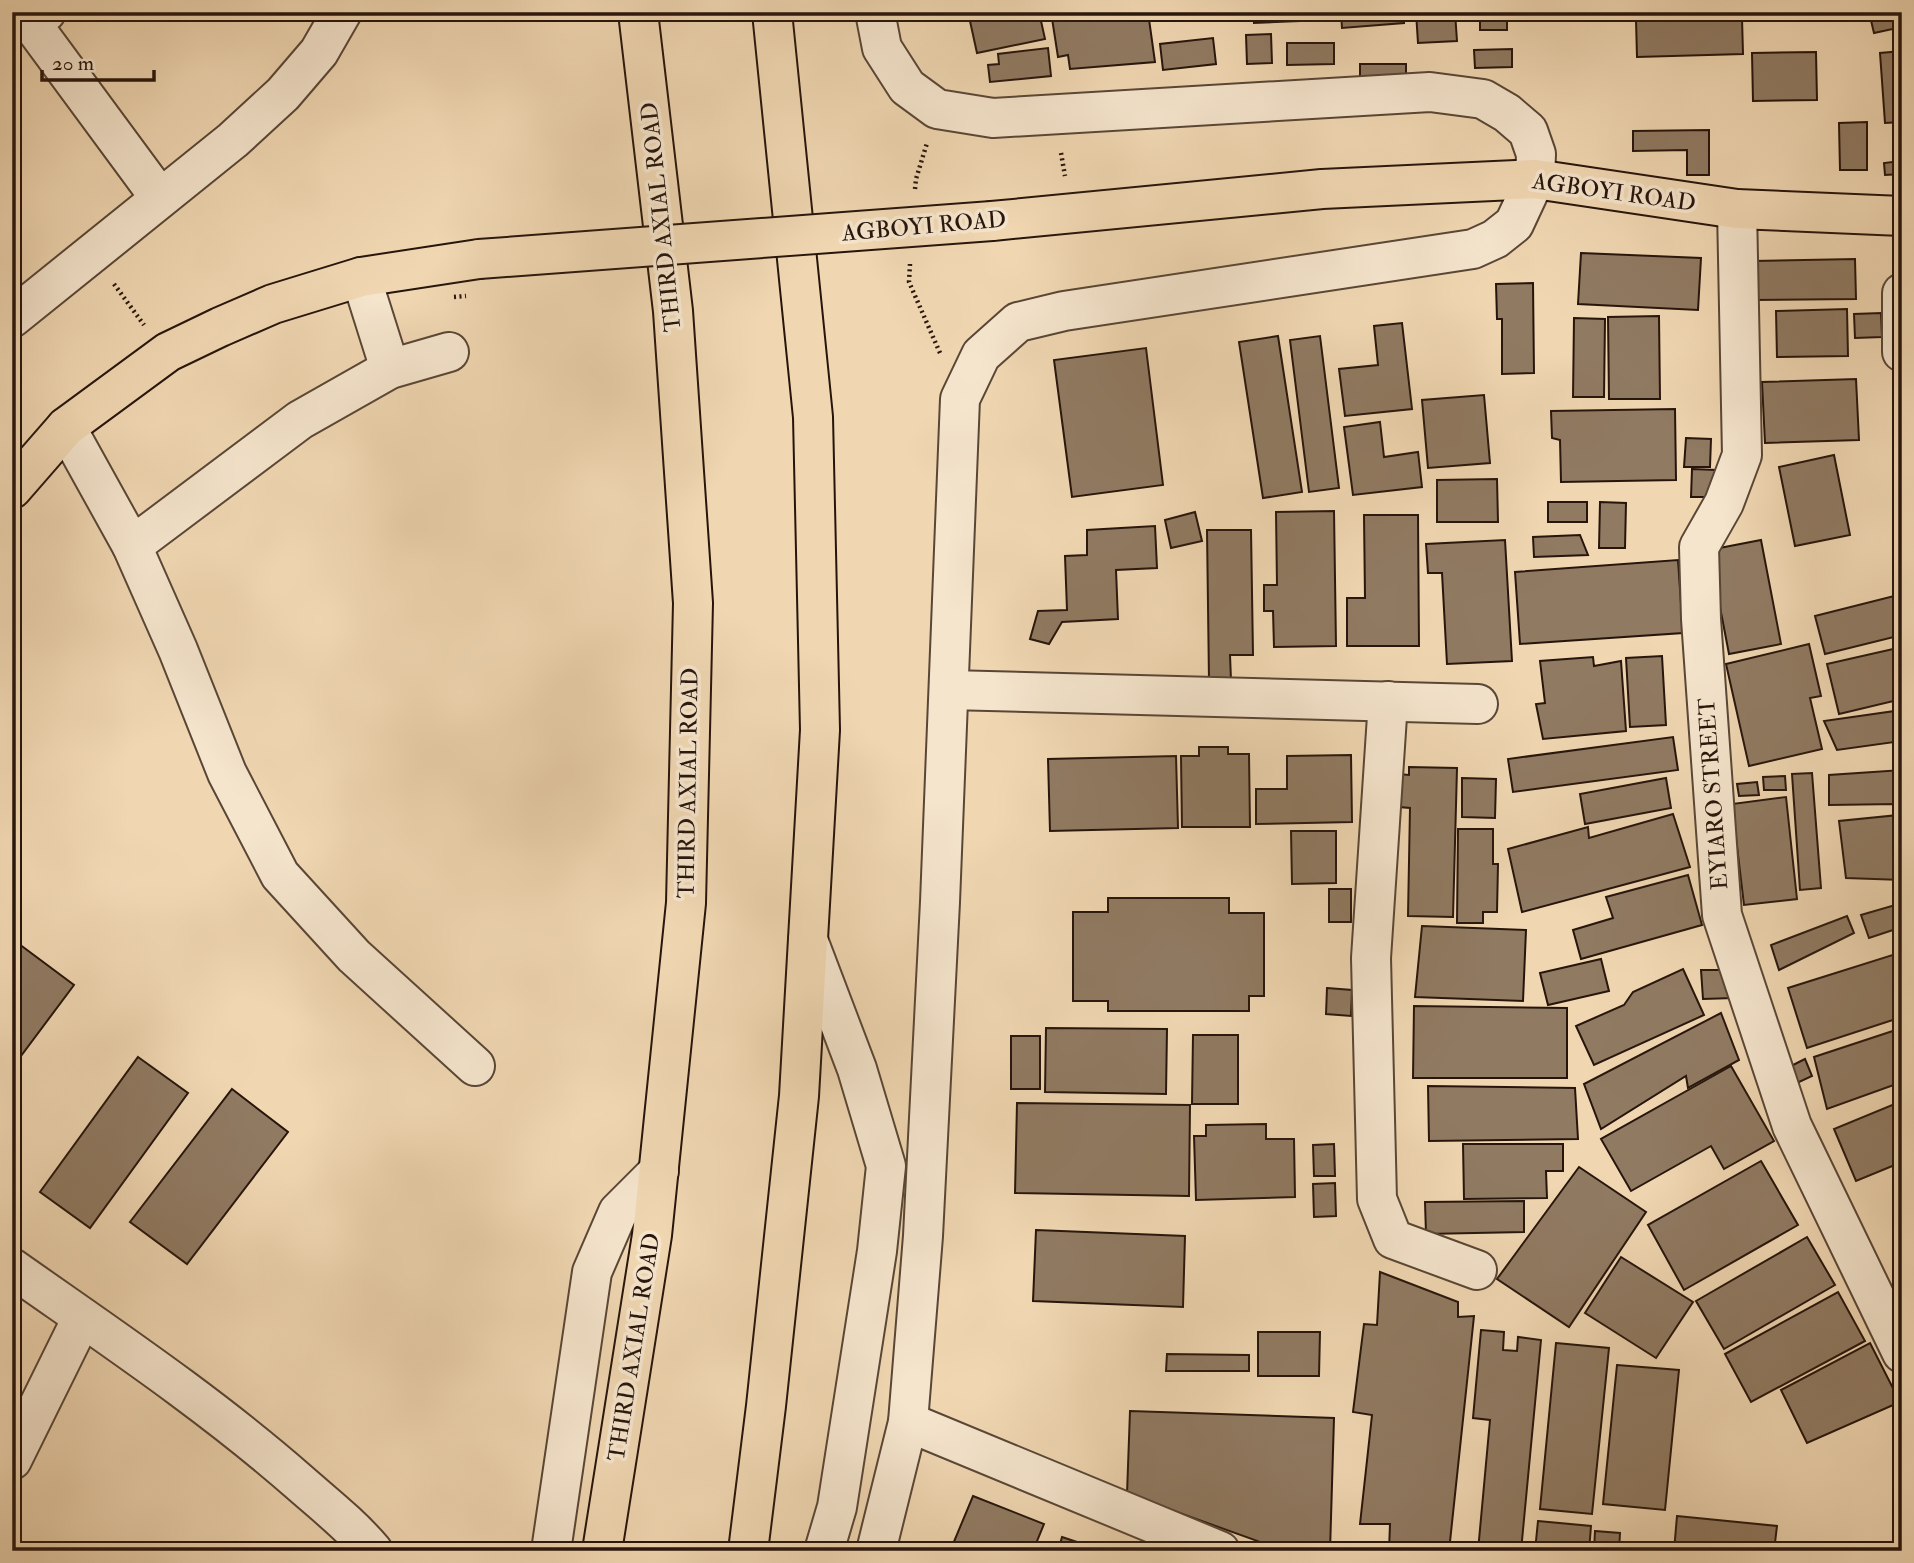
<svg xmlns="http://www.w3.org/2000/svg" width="1914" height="1563" viewBox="0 0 1914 1563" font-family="'IM FELL Double Pica',serif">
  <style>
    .building { fill: #907a62; stroke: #27150c; stroke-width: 2 }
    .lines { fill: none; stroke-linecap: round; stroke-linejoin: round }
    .minor-casing { stroke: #594636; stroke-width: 42 }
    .major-casing { stroke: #27150c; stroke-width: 42 }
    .highway-casing { stroke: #27150c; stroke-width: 42 }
    .path { stroke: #27150c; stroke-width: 4.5; stroke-dasharray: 2 3.5; stroke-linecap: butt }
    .minor { stroke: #f5e5cd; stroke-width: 38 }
    .major { stroke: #f0d7b2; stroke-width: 38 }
    .highway { stroke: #f0d7b2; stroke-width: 38 }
    .major-bridge-casing { stroke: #27150c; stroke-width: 42; stroke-linecap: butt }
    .path-bridge { stroke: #27150c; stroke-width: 4.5; stroke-dasharray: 2 3.5; stroke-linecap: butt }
    .major-bridge { stroke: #f0d7b2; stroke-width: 38 }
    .labels { text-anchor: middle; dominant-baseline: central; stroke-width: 7; stroke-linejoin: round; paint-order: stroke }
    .street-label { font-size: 23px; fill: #27150c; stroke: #f5e5cd }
  </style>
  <rect width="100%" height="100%" fill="#f0d7b2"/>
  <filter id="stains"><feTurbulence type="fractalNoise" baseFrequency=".00286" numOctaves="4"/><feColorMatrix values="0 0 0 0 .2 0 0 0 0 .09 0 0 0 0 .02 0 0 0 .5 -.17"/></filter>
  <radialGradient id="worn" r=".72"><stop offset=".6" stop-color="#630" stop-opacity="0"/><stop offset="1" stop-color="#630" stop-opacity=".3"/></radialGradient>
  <g class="building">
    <path d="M 968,12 L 1039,12 L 1045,39 L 977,53 Z"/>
    <path d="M 1051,12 L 1148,12 L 1155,62 L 1070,69 L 1068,55 L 1058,57 Z"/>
    <path d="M 1254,12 L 1324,12 L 1324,20 L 1254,23 Z"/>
    <path d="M 1341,12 L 1403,12 L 1404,23 L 1342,28 Z"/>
    <path d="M 1416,12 L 1455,12 L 1457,41 L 1418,43 Z"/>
    <rect x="1480" y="12" width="27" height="18"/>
    <path d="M 1869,12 L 1902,12 L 1902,27 L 1874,33 Z"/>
    <path d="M 1742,18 L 1743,54 L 1637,57 L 1636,20 Z"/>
    <path d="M 1271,34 L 1272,63 L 1247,64 L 1246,35 Z"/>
    <path d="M 1213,38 L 1216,64 L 1163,70 L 1160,44 Z"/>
    <path d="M 1287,43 L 1334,43 L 1334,64 L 1287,65 Z"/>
    <path d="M 1048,48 L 1051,76 L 990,82 L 988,65 L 999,64 L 998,54 Z"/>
    <path d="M 1512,49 L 1512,67 L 1475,68 L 1474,50 Z"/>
    <path d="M 1902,51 L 1902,122 L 1885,123 L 1880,53 Z"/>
    <path d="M 1816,52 L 1817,100 L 1753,101 L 1752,53 Z"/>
    <path d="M 1360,64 L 1406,64 L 1406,81 L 1360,82 Z"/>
    <path d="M 1867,122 L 1867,170 L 1840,170 L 1839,123 Z"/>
    <path d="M 1709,130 L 1709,175 L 1687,175 L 1687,150 L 1633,151 L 1633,131 Z"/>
    <path d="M 1900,161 L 1902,174 L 1885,175 L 1884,163 Z"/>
    <path d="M 1581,253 L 1701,258 L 1698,310 L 1578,304 Z"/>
    <path d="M 1855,259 L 1856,299 L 1752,300 L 1752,261 Z"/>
    <path d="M 1533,283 L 1534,373 L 1502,374 L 1502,319 L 1497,319 L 1496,284 Z"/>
    <path d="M 1847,309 L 1848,356 L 1777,357 L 1776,311 Z"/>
    <path d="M 1881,313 L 1882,337 L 1855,338 L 1854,314 Z"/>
    <path d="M 1659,316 L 1660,399 L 1609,399 L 1608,317 Z"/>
    <path d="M 1574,318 L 1605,319 L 1604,397 L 1573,397 Z"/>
    <path d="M 1402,323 L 1412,409 L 1345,416 L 1339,369 L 1378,365 L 1374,326 Z"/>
    <path d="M 1278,336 L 1302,492 L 1263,498 L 1239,342 Z"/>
    <path d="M 1320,336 L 1339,488 L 1309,492 L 1290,340 Z"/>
    <path d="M 1146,348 L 1163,485 L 1072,497 L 1054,360 Z"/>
    <path d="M 1856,379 L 1859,440 L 1765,443 L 1762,382 Z"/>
    <path d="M 1484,395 L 1490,463 L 1428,468 L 1422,400 Z"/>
    <path d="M 1675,409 L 1676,480 L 1561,482 L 1560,440 L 1552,438 L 1551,411 Z"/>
    <path d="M 1380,422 L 1384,457 L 1418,452 L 1422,487 L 1353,495 L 1344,427 Z"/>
    <path d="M 1686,438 L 1711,439 L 1710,467 L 1684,467 Z"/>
    <path d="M 1834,455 L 1850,535 L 1795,546 L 1779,467 Z"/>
    <path d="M 1692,469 L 1717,470 L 1716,497 L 1691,497 Z"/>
    <path d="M 1497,479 L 1498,522 L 1437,522 L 1437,480 Z"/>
    <rect x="1548" y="502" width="39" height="20"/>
    <path d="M 1600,502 L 1626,503 L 1625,548 L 1599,548 Z"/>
    <path d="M 1334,511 L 1336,646 L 1274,647 L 1273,611 L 1264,611 L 1264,585 L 1277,585 L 1276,512 Z"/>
    <path d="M 1195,512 L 1202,541 L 1171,548 L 1165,520 Z"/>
    <path d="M 1364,515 L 1418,515 L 1419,646 L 1347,646 L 1347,598 L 1365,598 Z"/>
    <path d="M 1155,526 L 1157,568 L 1116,570 L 1118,619 L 1062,622 L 1049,644 L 1030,639 L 1038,611 L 1067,610 L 1065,556 L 1087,555 L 1087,530 Z"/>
    <path d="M 1207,530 L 1251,530 L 1253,655 L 1230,655 L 1231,680 L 1209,680 Z"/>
    <path d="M 1580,535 L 1588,555 L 1534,557 L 1533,537 Z"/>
    <path d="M 1505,540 L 1512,661 L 1447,664 L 1442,573 L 1428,573 L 1426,544 Z"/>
    <path d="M 1761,540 L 1781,644 L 1729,654 L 1709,550 Z"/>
    <path d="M 1678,560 L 1683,633 L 1520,644 L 1515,572 Z"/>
    <path d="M 1902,594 L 1902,635 L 1825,654 L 1815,616 Z"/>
    <path d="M 1809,644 L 1821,696 L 1810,698 L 1822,749 L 1749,766 L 1726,664 Z"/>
    <path d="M 1902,647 L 1902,699 L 1839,714 L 1827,664 Z"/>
    <path d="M 1662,656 L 1666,725 L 1630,727 L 1626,658 Z"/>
    <path d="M 1593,657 L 1594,666 L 1621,661 L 1626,731 L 1543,739 L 1536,704 L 1545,703 L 1540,661 Z"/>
    <path d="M 1902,710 L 1902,741 L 1837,750 L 1824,721 Z"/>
    <path d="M 1673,737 L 1678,770 L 1513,792 L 1508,759 Z"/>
    <path d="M 1199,747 L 1228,747 L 1228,754 L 1249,754 L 1250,827 L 1182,827 L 1181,756 L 1199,756 Z"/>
    <path d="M 1351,755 L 1352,822 L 1256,824 L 1256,789 L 1287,789 L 1287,756 Z"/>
    <path d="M 1176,756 L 1178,828 L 1050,831 L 1048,759 Z"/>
    <path d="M 1409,767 L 1457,768 L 1453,917 L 1408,916 L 1410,808 L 1399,807 L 1399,774 L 1409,775 Z"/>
    <path d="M 1902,770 L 1902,880 L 1846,878 L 1839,821 L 1898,815 L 1897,804 L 1829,805 L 1829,775 Z"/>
    <path d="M 1812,773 L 1821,888 L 1800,890 L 1792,774 Z"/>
    <path d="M 1785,776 L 1786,790 L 1764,790 L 1763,777 Z"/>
    <path d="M 1462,778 L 1496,779 L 1495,818 L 1462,817 Z"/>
    <path d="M 1666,778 L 1671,808 L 1585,824 L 1580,794 Z"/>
    <path d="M 1757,782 L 1759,795 L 1739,796 L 1737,784 Z"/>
    <path d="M 1786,797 L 1797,899 L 1744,905 L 1732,804 Z"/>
    <path d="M 1673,814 L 1690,867 L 1522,912 L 1508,849 L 1588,827 L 1589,838 Z"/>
    <path d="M 1458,829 L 1493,829 L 1493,864 L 1498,864 L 1497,912 L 1483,912 L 1483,923 L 1457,923 Z"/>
    <path d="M 1291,831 L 1336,831 L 1336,883 L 1292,884 Z"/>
    <path d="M 1688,875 L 1702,925 L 1581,959 L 1573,930 L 1613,918 L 1606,897 Z"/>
    <rect x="1329" y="889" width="22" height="33"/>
    <path d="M 1108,898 L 1229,898 L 1229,913 L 1264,913 L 1264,996 L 1249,996 L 1249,1011 L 1108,1011 L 1108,1001 L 1073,1001 L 1073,912 L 1108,912 Z"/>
    <path d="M 1902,903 L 1902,927 L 1869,938 L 1861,915 Z"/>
    <path d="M 1847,916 L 1854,933 L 1779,970 L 1771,945 Z"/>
    <path d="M 1422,926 L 1526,930 L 1523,1001 L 1415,997 Z"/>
    <path d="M 15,941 L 74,985 L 12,1068 L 12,944 Z"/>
    <path d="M 1902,952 L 1902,1017 L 1807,1048 L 1788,988 Z"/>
    <path d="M 1601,959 L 1609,991 L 1548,1005 L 1540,973 Z"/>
    <path d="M 1683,969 L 1704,1015 L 1594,1065 L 1576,1026 L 1624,1005 L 1633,992 Z"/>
    <path d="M 1701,970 L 1734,970 L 1734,998 L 1703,999 Z"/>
    <path d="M 1327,988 L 1352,990 L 1351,1016 L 1326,1014 Z"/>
    <path d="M 1414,1006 L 1567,1008 L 1567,1078 L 1413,1078 Z"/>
    <path d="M 1721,1013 L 1739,1060 L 1688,1088 L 1686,1076 L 1601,1129 L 1584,1084 Z"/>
    <path d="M 1046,1028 L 1167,1029 L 1166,1094 L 1045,1092 Z"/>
    <path d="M 1902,1028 L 1902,1082 L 1827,1109 L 1814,1057 Z"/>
    <path d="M 1193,1035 L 1238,1035 L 1238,1104 L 1192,1104 Z"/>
    <rect x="1011" y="1036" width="29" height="53"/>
    <path d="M 138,1057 L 188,1093 L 90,1228 L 40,1192 Z"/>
    <path d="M 1805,1059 L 1812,1076 L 1797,1083 L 1789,1067 Z"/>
    <path d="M 1731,1066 L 1774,1141 L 1724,1169 L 1711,1146 L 1631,1191 L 1601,1139 Z"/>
    <path d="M 1428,1086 L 1575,1088 L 1578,1139 L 1429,1141 Z"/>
    <path d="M 232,1089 L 288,1132 L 187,1264 L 130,1222 Z"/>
    <path d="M 1902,1101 L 1902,1162 L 1856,1181 L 1834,1129 Z"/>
    <path d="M 1017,1103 L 1190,1105 L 1189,1196 L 1015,1193 Z"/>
    <path d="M 1266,1124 L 1266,1139 L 1294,1139 L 1295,1197 L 1196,1200 L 1194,1136 L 1206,1136 L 1206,1125 Z"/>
    <path d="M 1334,1144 L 1335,1176 L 1314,1176 L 1313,1145 Z"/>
    <path d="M 1463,1144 L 1563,1144 L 1563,1171 L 1546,1171 L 1547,1198 L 1464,1199 Z"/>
    <path d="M 1761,1161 L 1798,1225 L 1684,1290 L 1648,1225 Z"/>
    <path d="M 1579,1167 L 1646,1212 L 1569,1327 L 1497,1279 Z"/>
    <path d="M 1335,1183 L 1336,1216 L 1314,1217 L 1313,1184 Z"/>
    <path d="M 1524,1201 L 1524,1232 L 1426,1234 L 1425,1202 Z"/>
    <path d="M 1036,1230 L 1185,1236 L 1183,1307 L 1033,1301 Z"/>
    <path d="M 1807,1237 L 1835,1285 L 1724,1349 L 1696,1301 Z"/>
    <path d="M 1621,1257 L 1693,1302 L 1656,1358 L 1585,1313 Z"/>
    <path d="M 1380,1272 L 1458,1302 L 1458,1317 L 1474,1316 L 1449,1551 L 1389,1551 L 1390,1524 L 1360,1524 L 1372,1415 L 1353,1412 L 1364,1324 L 1377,1325 Z"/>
    <path d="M 1838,1292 L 1865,1341 L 1751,1402 L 1725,1354 Z"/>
    <path d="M 1481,1330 L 1504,1332 L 1503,1350 L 1517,1351 L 1518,1337 L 1541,1340 L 1521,1551 L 1478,1551 L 1490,1420 L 1473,1418 Z"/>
    <path d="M 1258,1332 L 1320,1332 L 1319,1376 L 1258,1376 Z"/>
    <path d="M 1556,1343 L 1609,1348 L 1592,1514 L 1540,1509 Z"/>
    <path d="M 1870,1343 L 1900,1402 L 1807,1443 L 1781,1390 Z"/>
    <path d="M 1167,1354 L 1249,1355 L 1249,1371 L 1166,1371 Z"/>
    <path d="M 1617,1365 L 1679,1370 L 1665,1510 L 1603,1504 Z"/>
    <path d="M 1130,1411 L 1334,1418 L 1330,1551 L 1285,1551 L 1127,1494 Z"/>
    <path d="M 973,1496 L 1044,1524 L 1033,1551 L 970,1551 L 953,1544 Z"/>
    <path d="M 1677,1516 L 1777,1526 L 1774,1551 L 1674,1551 Z"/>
    <path d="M 1538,1521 L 1591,1526 L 1589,1551 L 1535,1551 Z"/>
    <path d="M 1595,1531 L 1620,1533 L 1619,1551 L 1594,1551 Z"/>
    <path d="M 1062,1537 L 1104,1551 L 1058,1551 Z"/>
  </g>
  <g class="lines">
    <g class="minor-casing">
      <g id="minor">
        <path d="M 46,12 L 31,23 L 160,198"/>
        <path d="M 875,12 L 882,48 L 907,87 L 937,109 L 993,118 L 1430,92 L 1483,99 L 1507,113 L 1528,131 L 1536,154 L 1535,179 L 1514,224 L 1495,239 L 1473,249 L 1064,311 L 1018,322 L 981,355 L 960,399 L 940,902 L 923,1236 L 908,1422 L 876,1551"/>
        <path d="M 1737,209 L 1742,455 L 1724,503 L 1699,547 L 1701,619 L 1722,915 L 1792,1126 L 1902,1353"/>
        <path d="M 361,277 L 390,369"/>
        <path d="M 1902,293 L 1902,352"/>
        <path d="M 12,318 L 233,140 L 283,94 L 319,52 L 342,12"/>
        <path d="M 66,427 L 132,546 L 178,650 L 227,773 L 280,875 L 354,956 L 475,1066"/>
        <path d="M 132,546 L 300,420 L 390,369 L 449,352"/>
        <path d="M 949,690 L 1478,704"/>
        <path d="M 1388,701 L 1371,958 L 1377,1199 L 1393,1239 L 1477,1270"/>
        <path d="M 808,940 L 857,1069 L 886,1166 L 877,1251 L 837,1507 L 824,1551"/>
        <path d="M 12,1268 C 110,1337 209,1403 299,1482 C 324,1504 351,1525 373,1551"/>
        <path d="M 908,1422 L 1220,1551"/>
        <path d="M 12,1460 L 82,1318"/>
        <path d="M 551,1551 L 592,1272 L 618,1212 L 659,1171"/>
      </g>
    </g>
    <g class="major-casing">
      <g id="major">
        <path d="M 992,221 L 1322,189 L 1535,179 L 1737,209 L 1902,216"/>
        <path d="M 12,489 L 66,427 L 168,352 L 220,327 L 273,304 L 361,277 L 479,259"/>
      </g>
    </g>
    <g class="highway-casing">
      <g id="highway">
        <path d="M 602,1551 L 652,1235 L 686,903 L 693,603 L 673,311 L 638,12"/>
        <path d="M 748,1551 L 766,1406 L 799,1096 L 820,730 L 813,417 L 772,12"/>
      </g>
    </g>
    <g class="path">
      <path d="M 1061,153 L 1065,176"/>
      <path d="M 915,189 L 916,179 L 927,143"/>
      <path d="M 910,264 L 909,282 L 940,353"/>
      <path d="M 114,284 L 144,325"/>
    </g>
    <use href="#minor" class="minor"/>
    <use href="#major" class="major"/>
    <use href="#highway" class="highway"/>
    <g class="major-bridge-casing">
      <path id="major-bridge" d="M 479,259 L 992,221"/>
    </g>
    <path class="path-bridge" d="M 454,297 L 466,296"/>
    <use href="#major-bridge" class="major-bridge"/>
  </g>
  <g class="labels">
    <g class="street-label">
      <text transform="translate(1614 192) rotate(8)">AGBOYI ROAD</text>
      <text transform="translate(661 217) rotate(-96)">THIRD AXIAL ROAD</text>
      <text transform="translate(924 226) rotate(-5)">AGBOYI ROAD</text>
      <text transform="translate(688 783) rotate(-89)">THIRD AXIAL ROAD</text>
      <text transform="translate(1713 794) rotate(-94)">EYIARO STREET</text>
      <text transform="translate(634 1347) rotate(-81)">THIRD AXIAL ROAD</text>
    </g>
  </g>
  <rect width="1914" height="1563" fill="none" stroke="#f0d7b2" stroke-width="42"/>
  <rect x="14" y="14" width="1886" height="1535" fill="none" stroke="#27150c" stroke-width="3.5"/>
  <rect x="21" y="21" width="1872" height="1521" fill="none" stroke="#27150c" stroke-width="2"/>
  <path d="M42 70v10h112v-10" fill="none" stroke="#27150c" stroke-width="3.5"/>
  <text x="52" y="70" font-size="21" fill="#27150c" stroke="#f5e5cd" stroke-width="5" paint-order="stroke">20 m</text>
  <rect width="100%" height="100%" filter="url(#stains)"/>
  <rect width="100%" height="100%" fill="url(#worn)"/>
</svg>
